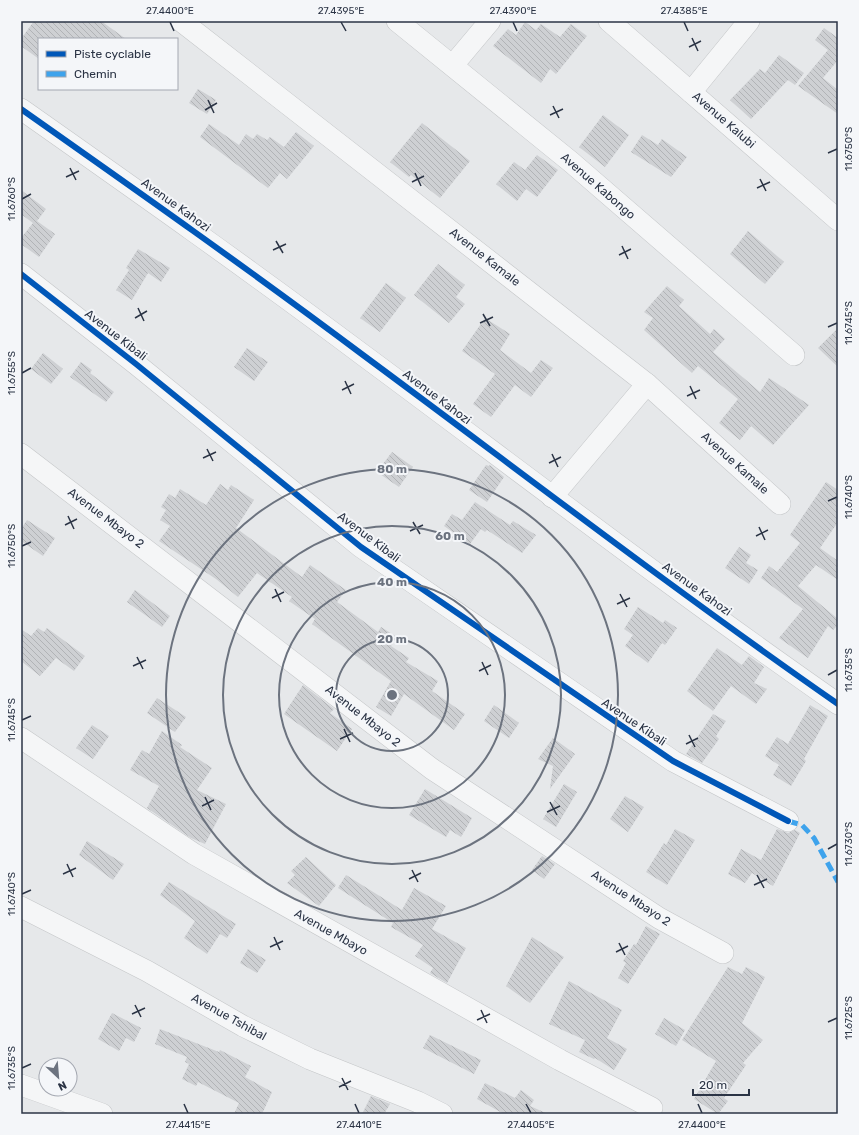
<svg xmlns="http://www.w3.org/2000/svg" width="859" height="1135" viewBox="0 0 859 1135" font-family="Rubik,sans-serif">
  <style>
    .building { fill: url(#building-back-hatch) }
    .lines { fill: none; stroke-linecap: round; stroke-linejoin: round }
    .minor-casing { stroke: #c4c6c8; stroke-width: 22 }
    .minor { stroke: #f5f6f7; stroke-width: 21 }
    .quiet { stroke: #3ea3ec; stroke-width: 5; stroke-dasharray: 10 5; stroke-linecap: butt }
    .cycleway-casing { stroke: #f4f6f9; stroke-width: 8 }
    .cycleway { stroke: #0057b8; stroke-width: 6 }
    .ticks { fill: none; stroke: #2b3445; stroke-width: 1.5 }
    .ring { fill: none; stroke: #6c737f; stroke-width: 2 }
    .labels { text-anchor: middle; dominant-baseline: central; stroke-width: 4; stroke-linejoin: round; paint-order: stroke }
    .street-label { font-size: 12px; fill: #2b3445; stroke: #f4f6f9 }
    .centre { fill: #6c737f; stroke: #f4f6f9; stroke-width: 2 }
    .ring-label { font-size: 12px; text-anchor: middle; font-weight: bold; fill: #6c737f; stroke: #f4f6f9; stroke-width: 4; stroke-linejoin: round; paint-order: stroke }
    .neatline { fill: none; stroke: #2b3445; stroke-width: 1.5 }
    .ticks-label { font-size: 10px; text-anchor: middle; fill: #2b3445 }
  </style>
  <defs>
    <pattern id="building-back-hatch" width="6" height="6" patternUnits="userSpaceOnUse"><rect width="6" height="6" fill="#ced0d3"/><path d="M-1 5l2 2M0 0l6 6M5-1l2 2" fill="none" stroke="#b1b3b6"/></pattern>
  </defs>
  <rect width="100%" height="100%" fill="#e6e8ea"/>
  <g class="building">
    <path d="M 34,21 L 101,21 L 126,39 L 39,39 L 39,59 L 21,46 L 21,39 Z"/>
    <path d="M 525,22 L 536,30 L 541,24 L 560,37 L 571,24 L 587,36 L 556,74 L 550,69 L 541,83 L 493,46 L 508,29 L 516,35 Z"/>
    <path d="M 824,28 L 838,38 L 838,60 L 823,78 L 838,90 L 838,114 L 798,86 L 828,50 L 815,40 Z"/>
    <path d="M 779,55 L 804,73 L 795,85 L 788,80 L 751,119 L 730,100 L 760,69 L 765,73 Z"/>
    <path d="M 198,89 L 216,100 L 207,114 L 189,103 Z"/>
    <path d="M 603,115 L 629,135 L 605,167 L 579,147 Z"/>
    <path d="M 422,123 L 470,161 L 440,198 L 411,175 L 409,177 L 390,162 Z"/>
    <path d="M 209,124 L 239,145 L 246,134 L 253,139 L 257,134 L 267,140 L 270,137 L 284,147 L 296,132 L 314,146 L 287,179 L 280,173 L 268,188 L 200,137 Z"/>
    <path d="M 642,135 L 658,145 L 662,139 L 687,157 L 671,177 L 631,152 Z"/>
    <path d="M 537,155 L 558,170 L 537,197 L 526,189 L 517,201 L 496,184 L 514,162 L 525,170 Z"/>
    <path d="M 21,190 L 46,209 L 37,221 L 55,234 L 39,257 L 21,244 L 21,238 L 33,223 L 21,214 Z"/>
    <path d="M 748,231 L 784,262 L 765,284 L 730,254 Z"/>
    <path d="M 138,249 L 170,268 L 161,282 L 148,273 L 132,300 L 116,290 L 129,270 L 126,268 Z"/>
    <path d="M 438,264 L 465,285 L 456,297 L 465,304 L 449,323 L 414,295 Z"/>
    <path d="M 386,283 L 406,298 L 380,332 L 360,318 Z"/>
    <path d="M 667,286 L 684,300 L 679,306 L 710,334 L 714,329 L 725,339 L 713,352 L 760,392 L 769,378 L 809,405 L 773,445 L 751,426 L 740,440 L 719,423 L 738,399 L 698,366 L 692,373 L 644,330 L 653,318 L 644,312 Z"/>
    <path d="M 485,318 L 510,334 L 500,350 L 531,373 L 541,360 L 553,368 L 531,397 L 515,385 L 491,417 L 473,404 L 495,374 L 462,351 Z"/>
    <path d="M 838,328 L 838,367 L 818,348 Z"/>
    <path d="M 247,348 L 268,362 L 254,381 L 234,367 Z"/>
    <path d="M 43,353 L 63,369 L 51,384 L 31,369 Z"/>
    <path d="M 81,362 L 92,370 L 90,373 L 114,392 L 106,402 L 70,377 Z"/>
    <path d="M 392,452 L 413,467 L 399,487 L 377,472 Z"/>
    <path d="M 486,465 L 489,466 L 490,465 L 504,477 L 487,502 L 469,490 Z"/>
    <path d="M 826,482 L 838,490 L 838,522 L 820,548 L 838,561 L 838,580 L 816,565 L 798,586 L 838,619 L 838,625 L 833,630 L 828,626 L 808,658 L 779,638 L 803,609 L 761,578 L 769,566 L 777,572 L 800,543 L 790,535 Z"/>
    <path d="M 220,484 L 228,490 L 231,485 L 254,500 L 236,528 L 302,577 L 310,565 L 346,590 L 337,602 L 378,632 L 381,627 L 397,637 L 391,646 L 409,658 L 406,662 L 438,681 L 432,691 L 465,714 L 454,730 L 404,694 L 391,716 L 376,707 L 391,681 L 312,624 L 315,619 L 289,601 L 292,597 L 257,573 L 238,597 L 216,579 L 159,541 L 170,526 L 160,520 L 166,510 L 161,507 L 169,494 L 175,498 L 180,489 L 206,505 Z"/>
    <path d="M 475,502 L 510,525 L 513,521 L 536,535 L 522,553 L 487,530 L 485,532 L 481,529 L 470,544 L 444,526 L 452,514 L 462,520 Z"/>
    <path d="M 27,520 L 55,538 L 43,556 L 21,541 L 21,529 Z"/>
    <path d="M 739,547 L 751,555 L 746,563 L 758,570 L 749,584 L 725,568 Z"/>
    <path d="M 135,590 L 170,616 L 162,627 L 127,602 Z"/>
    <path d="M 638,607 L 663,623 L 665,620 L 677,628 L 665,645 L 662,643 L 648,663 L 625,646 L 633,635 L 624,629 Z"/>
    <path d="M 38,628 L 44,632 L 47,628 L 85,656 L 74,671 L 56,658 L 40,676 L 21,661 L 21,629 L 31,636 Z"/>
    <path d="M 717,648 L 742,665 L 749,656 L 764,667 L 754,683 L 767,689 L 756,704 L 731,686 L 713,711 L 687,691 Z"/>
    <path d="M 303,685 L 334,709 L 330,713 L 352,729 L 337,751 L 284,714 Z"/>
    <path d="M 157,698 L 186,717 L 175,732 L 147,713 Z"/>
    <path d="M 494,705 L 519,723 L 509,738 L 484,721 Z"/>
    <path d="M 810,705 L 828,716 L 804,759 L 806,761 L 791,786 L 773,775 L 779,765 L 765,756 L 777,737 L 788,744 Z"/>
    <path d="M 713,714 L 726,721 L 716,736 L 719,739 L 702,763 L 686,754 Z"/>
    <path d="M 92,725 L 109,736 L 93,759 L 76,748 Z"/>
    <path d="M 162,731 L 182,745 L 180,747 L 212,768 L 197,790 L 226,804 L 205,844 L 191,838 L 147,808 L 159,786 L 130,770 L 142,750 L 149,754 Z"/>
    <path d="M 553,738 L 575,754 L 550,789 L 553,766 L 538,759 Z"/>
    <path d="M 564,784 L 577,792 L 556,827 L 543,819 Z"/>
    <path d="M 425,789 L 472,818 L 461,837 L 450,830 L 446,837 L 409,815 Z"/>
    <path d="M 625,796 L 644,807 L 628,832 L 610,819 Z"/>
    <path d="M 675,829 L 695,840 L 667,885 L 646,872 L 664,843 L 666,845 Z"/>
    <path d="M 777,829 L 788,833 L 795,830 L 800,833 L 773,886 L 752,873 L 745,883 L 728,874 L 741,849 L 761,860 Z"/>
    <path d="M 87,841 L 124,864 L 113,880 L 79,855 Z"/>
    <path d="M 542,856 L 555,864 L 544,879 L 532,870 Z"/>
    <path d="M 306,857 L 336,885 L 319,906 L 287,883 L 295,875 L 291,871 Z"/>
    <path d="M 346,875 L 402,910 L 414,888 L 446,906 L 432,929 L 466,948 L 447,983 L 430,973 L 433,968 L 415,956 L 423,945 L 391,927 L 393,923 L 338,888 Z"/>
    <path d="M 169,882 L 236,924 L 227,938 L 220,934 L 207,954 L 184,938 L 195,921 L 160,895 Z"/>
    <path d="M 646,926 L 660,934 L 628,984 L 618,978 L 626,963 L 623,961 L 634,944 L 636,945 Z"/>
    <path d="M 532,937 L 564,957 L 530,1003 L 506,986 Z"/>
    <path d="M 248,949 L 266,960 L 257,973 L 240,963 Z"/>
    <path d="M 728,967 L 742,974 L 746,967 L 765,977 L 742,1023 L 763,1040 L 743,1063 L 746,1065 L 724,1098 L 728,1101 L 718,1114 L 694,1099 L 716,1061 L 682,1040 Z"/>
    <path d="M 569,981 L 622,1010 L 607,1038 L 627,1049 L 614,1070 L 595,1058 L 594,1059 L 579,1052 L 585,1040 L 549,1024 Z"/>
    <path d="M 112,1013 L 141,1028 L 134,1042 L 126,1038 L 119,1051 L 98,1039 Z"/>
    <path d="M 664,1018 L 685,1030 L 676,1046 L 655,1034 Z"/>
    <path d="M 160,1029 L 219,1052 L 220,1050 L 251,1066 L 245,1077 L 272,1092 L 262,1114 L 234,1114 L 239,1103 L 198,1082 L 196,1086 L 182,1079 L 189,1064 L 185,1062 L 187,1057 L 155,1044 Z"/>
    <path d="M 430,1035 L 481,1060 L 474,1074 L 423,1048 Z"/>
    <path d="M 485,1083 L 515,1098 L 521,1090 L 534,1100 L 530,1106 L 548,1114 L 504,1114 L 477,1099 Z"/>
    <path d="M 371,1096 L 390,1104 L 384,1114 L 362,1114 Z"/>
  </g>
  <g class="lines">
    <g class="minor-casing">
      <g id="minor">
        <path d="M 181,21 L 647,384 L 780,504"/>
        <path d="M 397,21 L 571,162 L 794,355"/>
        <path d="M 609,21 L 838,220"/>
        <path d="M 453,65 L 490,21"/>
        <path d="M 691,92 L 749,21"/>
        <path d="M 21,109 C 136,190 251,271 363,355 C 521,472 677,592 838,704"/>
        <path d="M 21,274 L 136,364 L 361,547 L 673,761 L 788,821"/>
        <path d="M 21,454 L 432,769 L 659,918 L 723,953"/>
        <path d="M 552,497 L 647,384"/>
        <path d="M 21,738 L 194,854 L 560,1060 L 652,1108"/>
        <path d="M 21,907 L 147,971 L 243,1026 L 310,1059 L 418,1102 L 442,1114"/>
        <path d="M 21,1085 L 102,1114"/>
      </g>
    </g>
    <use href="#minor" class="minor"/>
    <path class="quiet" d="M 788,821 L 802,825 L 814,838 L 838,882"/>
    <g class="cycleway-casing">
      <g id="cycleway">
        <path d="M 21,109 C 136,190 251,271 363,355 C 521,472 677,592 838,704"/>
        <path d="M 21,274 L 136,364 L 361,547 L 673,761 L 788,821"/>
      </g>
    </g>
    <use href="#cycleway" class="cycleway"/>
  </g>
  <path class="ticks" d="M 170,22 L 174,31M 341,22 L 346,31M 513,22 L 517,31M 684,22 L 688,31M 692,38 L 698,51M 689,47 L 701,41M 208,100 L 214,113M 553,106 L 559,118M 205,110 L 217,103M 550,115 L 563,109M 828,153 L 837,149M 70,168 L 76,180M 415,173 L 421,186M 66,177 L 79,171M 760,179 L 766,191M 412,182 L 424,176M 757,188 L 770,182M 22,199 L 31,194M 276,241 L 283,253M 622,246 L 628,259M 273,250 L 286,244M 619,255 L 631,249M 138,308 L 144,321M 483,314 L 490,326M 135,318 L 147,311M 480,323 L 493,317M 828,327 L 837,323M 22,373 L 31,368M 345,381 L 351,394M 690,386 L 696,399M 342,390 L 354,384M 687,396 L 700,390M 207,449 L 213,461M 552,454 L 558,467M 203,458 L 216,452M 549,463 L 561,457M 828,501 L 837,497M 68,516 L 74,529M 413,522 L 420,534M 65,525 L 77,519M 759,527 L 765,540M 410,531 L 423,525M 756,536 L 768,530M 22,546 L 31,542M 275,589 L 281,602M 620,594 L 627,607M 272,598 L 284,592M 617,604 L 630,598M 137,657 L 143,669M 482,662 L 488,675M 133,666 L 146,660M 479,671 L 491,665M 828,675 L 837,670M 22,720 L 31,716M 344,729 L 350,742M 689,735 L 695,747M 340,739 L 353,733M 686,744 L 698,738M 205,797 L 211,810M 550,802 L 557,815M 202,806 L 214,800M 547,812 L 560,806M 828,849 L 837,844M 67,864 L 73,877M 412,870 L 418,882M 63,874 L 76,868M 757,875 L 764,888M 409,879 L 421,873M 754,885 L 767,879M 22,894 L 31,890M 274,937 L 280,950M 619,943 L 625,955M 270,947 L 283,941M 616,952 L 628,946M 135,1005 L 141,1017M 481,1010 L 487,1023M 132,1014 L 145,1008M 477,1020 L 490,1014M 828,1022 L 837,1018M 22,1068 L 31,1064M 342,1078 L 348,1090M 339,1087 L 351,1081M 184,1104 L 188,1113M 355,1104 L 359,1113M 526,1104 L 531,1113M 698,1104 L 702,1113"/>
  <g class="ring">
    <circle cx="392" cy="695" r="56"/>
    <circle cx="392" cy="695" r="113"/>
    <circle cx="392" cy="695" r="169"/>
    <circle cx="392" cy="695" r="226"/>
  </g>
  <g class="labels">
    <g class="street-label">
      <text transform="translate(724 120) rotate(41)">Avenue Kalubi</text>
      <text transform="translate(598 186) rotate(41)">Avenue Kabongo</text>
      <text transform="translate(176 205) rotate(36)">Avenue Kahozi</text>
      <text transform="translate(485 257) rotate(38)">Avenue Kamale</text>
      <text transform="translate(116 335) rotate(38)">Avenue Kibali</text>
      <text transform="translate(437 397) rotate(37)">Avenue Kahozi</text>
      <text transform="translate(735 463) rotate(42)">Avenue Kamale</text>
      <text transform="translate(106 518) rotate(37)">Avenue Mbayo 2</text>
      <text transform="translate(369 537) rotate(37)">Avenue Kibali</text>
      <text transform="translate(697 589) rotate(36)">Avenue Kahozi</text>
      <text transform="translate(363 716) rotate(38)">Avenue Mbayo 2</text>
      <text transform="translate(634 722) rotate(34)">Avenue Kibali</text>
      <text transform="translate(631 898) rotate(33)">Avenue Mbayo 2</text>
      <text transform="translate(331 932) rotate(29)">Avenue Mbayo</text>
      <text transform="translate(229 1017) rotate(29)">Avenue Tshibal</text>
    </g>
  </g>
  <circle cx="392" cy="695" r="6" class="centre"/>
  <g class="ring-label">
    <text x="392" y="473">80 m</text>
    <text x="450" y="540">60 m</text>
    <text x="392" y="586">40 m</text>
    <text x="392" y="643">20 m</text>
  </g>
  <rect width="859" height="1135" fill="none" stroke="#f4f6f9" stroke-width="44"/>
  <rect x="38" y="38" width="140" height="52" fill="#f4f6f9" stroke="#a4a8b1"/>
  <rect x="46" y="51" width="20" height="6" fill="#0057b8" stroke="#a4a8b1"/>
  <text x="74" y="58" font-size="12" fill="#2b3445">Piste cyclable</text>
  <rect x="46" y="71" width="20" height="6" fill="#3ea3ec" stroke="#a4a8b1"/>
  <text x="74" y="78" font-size="12" fill="#2b3445">Chemin</text>
  <g transform="translate(58 1077) rotate(154)"><circle r="19" fill="#f4f6f9" stroke="#a4a8b1"/>
  <path d="M0-3L7 15L0 10L-7 15Z" fill="#6c737f"/>
  <text y="-6" font-size="11" font-weight="bold" text-anchor="middle" fill="#2b3445">N</text>
  </g>
  <path d="M693 1089v6h56v-6" fill="none" stroke="#2b3445" stroke-width="2"/>
  <text x="699" y="1089" font-size="12" fill="#2b3445" stroke="#f4f6f9" stroke-width="3" paint-order="stroke">20 m</text>
  <rect x="22" y="22" width="815" height="1091" class="neatline"/>
  <g class="ticks-label">
    <text x="170" y="14">27.4400°E</text>
    <text x="341" y="14">27.4395°E</text>
    <text x="513" y="14">27.4390°E</text>
    <text x="684" y="14">27.4385°E</text>
    <text transform="translate(848 149) rotate(-90)" y="4">11.6750°S</text>
    <text transform="translate(11 199) rotate(-90)" y="4">11.6760°S</text>
    <text transform="translate(848 323) rotate(-90)" y="4">11.6745°S</text>
    <text transform="translate(11 373) rotate(-90)" y="4">11.6755°S</text>
    <text transform="translate(848 497) rotate(-90)" y="4">11.6740°S</text>
    <text transform="translate(11 546) rotate(-90)" y="4">11.6750°S</text>
    <text transform="translate(848 670) rotate(-90)" y="4">11.6735°S</text>
    <text transform="translate(11 720) rotate(-90)" y="4">11.6745°S</text>
    <text transform="translate(848 844) rotate(-90)" y="4">11.6730°S</text>
    <text transform="translate(11 894) rotate(-90)" y="4">11.6740°S</text>
    <text transform="translate(848 1018) rotate(-90)" y="4">11.6725°S</text>
    <text transform="translate(11 1068) rotate(-90)" y="4">11.6735°S</text>
    <text x="188" y="1128">27.4415°E</text>
    <text x="359" y="1128">27.4410°E</text>
    <text x="531" y="1128">27.4405°E</text>
    <text x="702" y="1128">27.4400°E</text>
  </g>
</svg>
